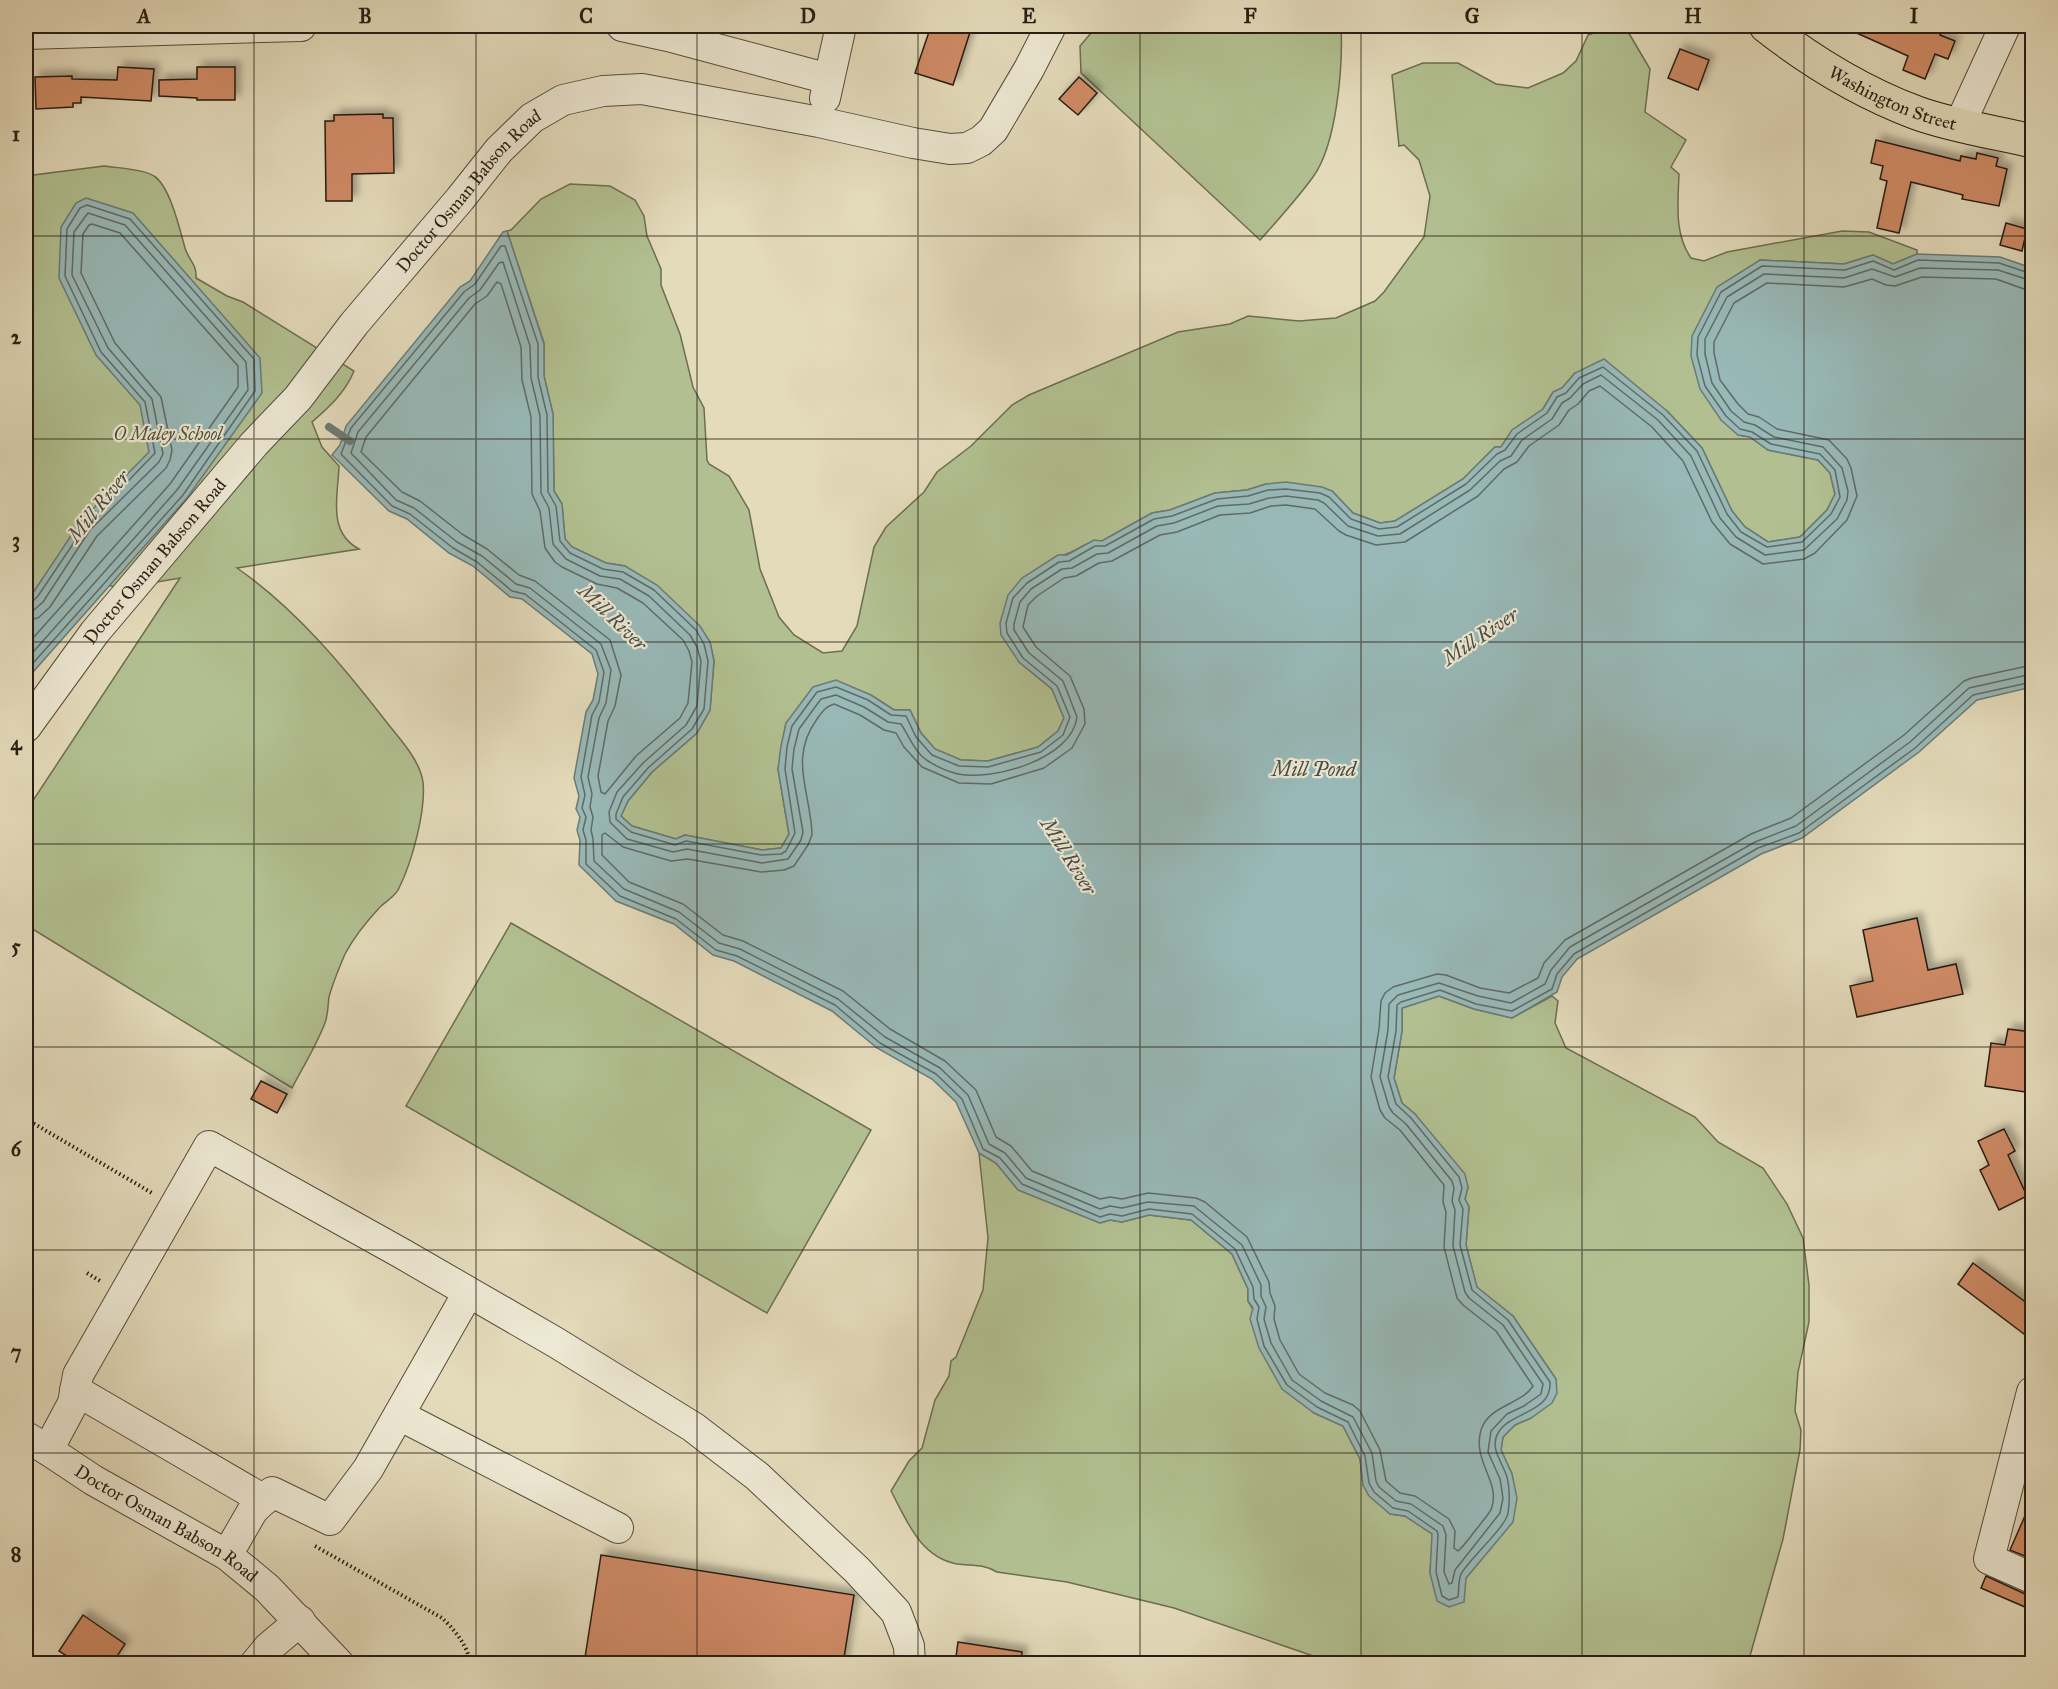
<svg xmlns="http://www.w3.org/2000/svg" width="2058" height="1689" viewBox="0 0 2058 1689" font-family="'IM FELL Great Primer',serif">
  <style>
    .green { fill: #b2c091; stroke: #6c6e52; stroke-width: 1.5 }
    .water { fill: #98b9b8; stroke: #6b7b76; stroke-width: 1.5 }
    .lines { fill: none; stroke-linecap: round; stroke-linejoin: round }
    .shore { stroke: #606b66; stroke-width: 1.5 }
    .stream { stroke: #6b7b76; stroke-width: 8 }
    .building { fill: #cf8b66; stroke: #271d13; stroke-width: 1.5; filter: url(#shadow) }
    .minor-casing { stroke: #564c3d; stroke-width: 32 }
    .major-casing { stroke: #271d13; stroke-width: 35 }
    .path { stroke: #271d13; stroke-width: 4; stroke-dasharray: 1.5 3; stroke-linecap: butt }
    .minor { stroke: #ede8d3; stroke-width: 30 }
    .major { stroke: #e4dbbb; stroke-width: 33 }
    .grid { fill: none; stroke: #271d13; stroke-width: 1.5; stroke-opacity: 0.55 }
    .labels { text-anchor: middle; dominant-baseline: central; stroke-width: 4.5; stroke-linejoin: round; paint-order: stroke }
    .street-label { font-size: 18px; fill: #271d13; stroke: #ede8d3 }
    .park-label { font-size: 18px; font-style: italic; fill: #514e39; stroke: #ede8d3 }
    .water-label { font-size: 20px; font-style: italic; fill: #494c45; stroke: #ede8d3 }
    .neatline { fill: none; stroke: #271d13; stroke-width: 2 }
    .grid-label { font-size: 20px; text-anchor: middle; font-weight: bold; fill: #271d13 }
  </style>
  <defs>
    <filter id="shadow"><feDropShadow dx="5.5" dy="-5.5" stdDeviation="3" flood-color="#0004"/></filter>
  </defs>
  <rect width="100%" height="100%" fill="#e4dbbb"/>
  <filter id="stains"><feTurbulence type="fractalNoise" baseFrequency=".00333" numOctaves="4"/><feColorMatrix values="0 0 0 0 .2 0 0 0 0 .09 0 0 0 0 .02 0 0 0 .5 -.17"/></filter>
  <radialGradient id="worn" r=".72"><stop offset=".6" stop-color="#630" stop-opacity="0"/><stop offset="1" stop-color="#630" stop-opacity=".3"/></radialGradient>
  <g class="green">
    <path d="M 1097,26 L 1341,26 C 1343,66 1337,144 1313,177 C 1297,199 1278,220 1260,240 L 1081,73 L 1080,46 Z"/>
    <path d="M 1614,26 L 1622,28 L 1630,35 L 1650,69 L 1645,112 L 1686,140 L 1671,167 L 1679,174 C 1678,203 1674,234 1691,258 L 1704,261 L 1727,252 L 1842,231 L 1869,232 L 1917,250 L 1917,254 L 1893,264 L 1873,255 L 1844,264 L 1760,260 L 1738,435 L 1750,437 L 1768,450 L 1818,460 L 1830,473 L 1835,494 L 1827,510 L 1800,537 L 1768,542 L 1745,527 L 1732,511 L 1702,448 L 1667,411 L 1575,373 L 1562,388 L 1553,392 L 1543,409 L 1513,430 L 1501,447 L 1495,447 L 1463,479 L 1395,521 L 1380,523 L 1353,513 L 1332,491 L 1266,484 L 1247,490 L 1215,493 L 1170,510 L 1152,513 L 1102,541 C 1086,539 1074,555 1058,556 L 1019,662 L 1052,689 L 1064,718 L 1058,731 L 1038,747 L 988,761 L 961,760 L 935,749 L 921,733 L 910,710 L 894,710 L 871,695 L 786,723 L 778,769 L 789,834 L 781,848 L 762,850 L 685,835 L 676,839 L 632,826 L 621,816 L 628,801 L 652,772 L 697,733 L 710,710 L 714,661 L 710,642 L 625,566 L 606,563 L 572,547 L 565,539 L 562,504 L 554,491 L 553,414 L 544,376 L 544,343 L 507,231 L 511,230 L 541,199 L 570,184 L 610,186 L 635,200 L 644,216 L 647,236 L 661,269 L 661,285 L 680,334 L 693,387 L 704,408 L 707,460 L 709,464 L 729,476 L 749,510 L 760,569 L 779,617 L 794,635 L 823,653 L 842,651 L 857,626 L 874,547 L 886,527 L 924,492 L 937,472 L 971,446 L 1012,405 L 1029,395 L 1178,332 L 1230,324 L 1248,316 L 1299,321 L 1336,318 L 1375,301 L 1384,292 L 1424,237 L 1430,196 L 1419,160 L 1404,145 L 1399,146 L 1392,75 L 1423,63 L 1458,63 L 1496,84 L 1528,88 L 1563,73 L 1576,61 L 1588,35 Z"/>
    <path d="M 104,166 C 117,168 144,169 154,176 C 170,186 180,230 185,248 C 189,261 197,264 196,278 L 227,296 L 243,302 L 354,371 C 345,393 329,407 312,422 L 322,447 L 339,466 C 338,496 327,532 359,549 L 237,568 C 296,609 344,667 388,724 C 401,740 420,761 423,782 C 426,811 412,862 399,888 C 396,896 386,901 380,907 C 367,921 354,937 345,954 C 339,968 333,982 329,997 C 328,1005 328,1015 325,1023 C 316,1046 303,1067 292,1088 L 26,925 L 26,811 L 180,578 L 122,588 L 56,576 L 43,578 L 33,593 L 26,600 L 26,176 Z"/>
    <path d="M 511,923 L 871,1130 L 767,1313 L 406,1106 Z"/>
    <path d="M 1439,996 L 1474,1009 L 1512,1018 L 1552,996 L 1558,1001 L 1555,1023 L 1566,1048 L 1695,1117 L 1718,1142 L 1763,1168 L 1787,1204 L 1803,1238 L 1809,1285 L 1809,1322 L 1798,1372 L 1795,1411 L 1801,1430 L 1800,1450 L 1783,1539 L 1748,1663 L 1326,1663 L 1321,1662 L 1316,1657 L 1174,1608 L 1067,1582 L 997,1572 C 984,1564 972,1566 957,1564 C 920,1557 907,1521 891,1491 L 909,1461 L 922,1448 L 935,1400 L 949,1376 L 951,1361 L 956,1357 L 983,1290 L 988,1238 L 979,1153 L 996,1163 L 1018,1190 L 1100,1223 L 1110,1220 L 1122,1222 L 1149,1215 L 1191,1220 L 1232,1254 L 1248,1289 L 1248,1301 L 1314,1413 L 1343,1426 L 1360,1459 L 1363,1485 L 1390,1514 L 1405,1516 L 1433,1534 L 1430,1573 L 1466,1578 L 1513,1521 L 1512,1474 L 1501,1450 L 1503,1437 L 1515,1425 L 1531,1418 L 1556,1379 L 1513,1316 L 1477,1288 L 1466,1245 L 1469,1207 L 1465,1199 L 1468,1187 L 1415,1114 L 1402,1103 L 1394,1078 L 1402,1031 L 1402,1008 Z"/>
  </g>
  <g class="water">
    <path d="M 86,198 L 133,213 L 260,358 L 262,393 L 187,498 L 26,680 L 26,600 L 33,593 L 80,522 L 149,452 L 140,405 L 96,355 L 59,278 L 61,227 L 76,203 Z"/>
    <path d="M 507,231 L 544,344 L 544,376 L 553,414 L 554,491 L 562,504 L 565,539 L 572,547 L 606,563 L 625,566 L 657,585 L 700,626 L 710,642 L 714,661 L 710,710 L 697,733 L 652,772 L 628,801 L 621,816 L 632,826 L 676,839 L 685,835 L 762,850 L 781,848 L 789,834 L 778,769 L 781,746 L 786,723 L 813,687 L 836,680 L 871,695 L 894,710 L 910,710 L 921,733 L 935,749 L 961,760 L 988,761 L 1038,747 L 1058,731 L 1064,718 L 1052,689 L 1019,662 L 1001,635 L 1000,623 L 1008,595 L 1022,578 L 1058,555 L 1067,555 L 1094,540 L 1102,541 L 1152,513 L 1170,510 L 1215,493 L 1247,490 L 1266,484 L 1286,482 L 1322,487 L 1332,491 L 1353,513 L 1380,523 L 1395,521 L 1463,479 L 1495,447 L 1501,447 L 1512,430 L 1543,409 L 1553,392 L 1562,388 L 1575,373 L 1604,359 L 1667,411 L 1702,448 L 1732,511 L 1745,527 L 1768,542 L 1800,537 L 1827,510 L 1835,494 L 1830,473 L 1818,460 L 1768,450 L 1750,437 L 1738,435 L 1721,420 L 1700,389 L 1691,356 L 1692,336 L 1717,287 L 1760,260 L 1844,264 L 1873,255 L 1893,264 L 1917,254 L 2000,257 L 2032,268 L 2032,687 L 1977,700 L 1919,752 L 1802,838 L 1761,854 L 1577,959 L 1562,977 L 1557,992 L 1512,1018 L 1474,1009 L 1439,996 L 1402,1008 L 1402,1031 L 1394,1078 L 1402,1103 L 1415,1114 L 1465,1174 L 1468,1187 L 1465,1199 L 1469,1207 L 1466,1245 L 1477,1287 L 1513,1316 L 1556,1379 L 1557,1393 L 1552,1403 L 1531,1418 L 1515,1425 L 1503,1437 L 1501,1450 L 1512,1474 L 1517,1498 L 1513,1522 L 1466,1578 L 1464,1602 L 1449,1607 L 1437,1601 L 1430,1573 L 1432,1534 L 1405,1516 L 1390,1514 L 1369,1496 L 1363,1485 L 1360,1459 L 1343,1426 L 1314,1413 L 1282,1389 L 1259,1348 L 1250,1319 L 1253,1308 L 1248,1301 L 1248,1289 L 1232,1254 L 1191,1220 L 1149,1215 L 1122,1222 L 1110,1220 L 1100,1223 L 1018,1190 L 996,1163 L 979,1153 L 956,1102 L 932,1079 L 877,1048 L 832,1011 L 734,961 L 713,955 L 674,924 L 616,901 L 579,865 L 580,840 L 577,830 L 580,817 L 576,809 L 579,796 L 574,778 L 586,712 L 593,700 L 598,674 L 592,654 L 522,599 L 510,597 L 473,566 L 449,553 L 407,519 L 389,511 L 332,455 L 340,445 L 346,426 L 460,287 L 470,281 L 503,232 Z"/>
  </g>
  <g class="lines">
    <g class="shore">
      <path d="M 2032,274 L 1999,263 L 1918,260 L 1894,270 L 1873,261 L 1845,270 L 1762,266 L 1721,292 L 1698,337 L 1697,355 L 1705,386 L 1726,416 L 1740,429 L 1752,432 L 1771,444 L 1820,454 L 1835,470 L 1840,497 L 1831,514 L 1802,542 L 1767,547 L 1741,532 L 1727,514 L 1697,451 L 1663,415 L 1603,367 L 1579,378 L 1566,393 L 1557,397 L 1547,413 L 1517,434 L 1505,450 L 1497,454 L 1466,484 L 1397,527 L 1379,529 L 1351,519 L 1329,497 L 1320,493 L 1286,489 L 1268,490 L 1248,496 L 1217,499 L 1172,516 L 1154,519 L 1105,546 L 1095,546 L 1069,561 L 1059,562 L 1027,583 L 1013,598 L 1006,623 L 1007,633 L 1023,658 L 1057,686 L 1070,717 L 1063,735 L 1041,752 L 988,767 L 959,766 L 932,755 L 916,737 L 906,716 L 891,715 L 868,700 L 836,687 L 817,692 L 792,726 L 787,747 L 785,769 L 795,833 L 786,851 L 781,854 L 761,855 L 686,841 L 675,845 L 631,832 L 616,819 L 616,814 L 623,797 L 648,768 L 692,729 L 704,709 L 708,661 L 704,644 L 696,630 L 654,590 L 623,572 L 603,569 L 570,553 L 560,541 L 556,506 L 548,492 L 547,415 L 538,377 L 538,344 L 505,246 L 501,246 L 475,284 L 464,292 L 351,428 L 341,454 L 392,506 L 410,514 L 453,548 L 477,562 L 512,591 L 525,594 L 596,650 L 604,672 L 599,702 L 592,715 L 581,777 L 585,795 L 582,808 L 586,817 L 583,830 L 586,840 L 586,864 L 620,896 L 676,919 L 716,950 L 737,956 L 835,1005 L 880,1043 L 936,1074 L 962,1099 L 983,1149 L 1000,1158 L 1022,1184 L 1100,1217 L 1110,1214 L 1122,1216 L 1149,1209 L 1192,1214 L 1235,1249 L 1253,1287 L 1254,1299 L 1259,1307 L 1257,1319 L 1264,1346 L 1287,1385 L 1317,1407 L 1348,1422 L 1365,1456 L 1369,1483 L 1374,1492 L 1393,1508 L 1408,1511 L 1437,1531 L 1438,1535 L 1436,1572 L 1442,1596 L 1449,1600 L 1458,1597 C 1459,1590 1458,1581 1461,1574 C 1469,1559 1506,1527 1508,1513 C 1510,1500 1510,1489 1507,1477 C 1503,1463 1489,1448 1498,1433 C 1511,1411 1552,1413 1550,1382 L 1508,1320 L 1472,1290 L 1460,1245 L 1463,1209 L 1459,1200 L 1462,1188 L 1459,1177 L 1411,1118 L 1396,1104 L 1388,1077 L 1396,1031 L 1397,1005 L 1401,1002 L 1440,990 L 1476,1004 L 1512,1011 L 1552,989 L 1557,974 L 1574,954 L 1758,848 L 1799,833 L 1915,748 L 1973,695 L 2032,682"/>
      <path d="M 2032,281 L 1998,270 L 1920,268 L 1895,277 L 1872,269 L 1844,278 L 1764,274 L 1727,297 L 1705,339 L 1705,354 L 1712,383 L 1731,411 L 1744,422 L 1755,425 L 1774,437 L 1823,447 L 1842,468 L 1848,491 L 1847,500 L 1837,519 L 1804,550 L 1765,555 L 1736,537 L 1720,518 L 1691,456 L 1658,420 L 1601,375 L 1583,384 L 1570,398 L 1562,403 L 1552,419 L 1522,440 L 1511,456 L 1500,461 L 1470,490 L 1400,534 L 1378,536 L 1348,526 L 1324,503 L 1318,500 L 1286,496 L 1269,498 L 1249,504 L 1218,506 L 1174,523 L 1157,526 L 1108,553 L 1097,554 L 1072,568 L 1062,569 L 1031,589 L 1020,602 L 1014,624 L 1014,630 L 1029,653 L 1063,681 L 1077,717 C 1072,759 993,781 958,774 C 949,772 936,766 928,761 C 915,753 909,736 901,724 L 888,722 L 864,707 L 836,695 L 821,699 L 799,729 L 794,749 L 792,769 L 803,832 L 801,840 L 788,859 L 762,863 L 687,849 L 673,852 L 627,839 L 610,822 L 609,812 L 617,792 L 643,763 L 686,725 L 697,706 L 701,661 L 697,647 L 690,635 L 649,596 L 620,579 L 600,576 L 566,559 L 553,544 L 549,508 L 541,493 L 540,416 L 531,378 L 530,346 L 503,262 L 499,263 L 480,290 L 469,298 L 358,432 L 351,453 L 396,500 L 414,508 L 457,542 L 482,556 L 516,584 L 530,588 L 601,644 L 611,670 L 606,703 L 599,718 L 588,777 L 592,794 L 590,807 L 593,817 L 591,830 L 593,839 L 594,861 L 624,889 L 679,912 L 719,943 L 740,949 L 838,999 L 885,1037 L 940,1068 L 968,1095 L 989,1144 L 1005,1153 L 1026,1178 L 1100,1209 L 1110,1206 L 1122,1208 L 1148,1202 L 1194,1206 L 1242,1245 L 1261,1285 L 1261,1296 L 1266,1307 L 1264,1319 L 1271,1343 L 1292,1380 L 1321,1401 L 1353,1417 L 1372,1453 L 1376,1481 L 1379,1487 L 1396,1501 L 1411,1504 L 1443,1526 L 1446,1535 L 1444,1572 L 1449,1584 L 1452,1583 L 1455,1570 L 1500,1513 L 1503,1498 L 1500,1479 L 1488,1452 L 1491,1431 L 1507,1414 L 1524,1406 L 1541,1394 L 1543,1384 L 1503,1325 L 1469,1298 L 1465,1292 L 1453,1246 L 1455,1210 L 1452,1201 L 1454,1188 L 1452,1181 L 1406,1124 L 1393,1113 L 1389,1107 L 1380,1077 L 1388,1030 L 1389,1004 L 1398,995 L 1439,983 L 1478,996 L 1511,1003 L 1545,984 L 1551,970 L 1570,947 L 1755,842 L 1796,826 L 1910,742 L 1969,688 L 2032,674"/>
      <path d="M 497,282 L 501,284 L 521,347 L 522,380 L 531,417 L 532,494 L 540,511 L 545,548 L 555,562 L 562,567 L 597,584 L 617,588 L 643,603 L 683,640 L 689,651 L 692,662 L 688,703 L 680,718 L 636,756 L 605,794 L 601,792 L 598,776 L 608,721 L 615,706 L 621,675 L 610,640 L 535,581 L 519,575 L 487,549 L 462,534 L 420,501 L 402,492 L 361,452 L 366,437 L 475,304 L 487,296 Z"/>
      <path d="M 2032,290 L 2024,289 L 1996,279 L 1922,277 L 1895,286 L 1886,285 L 1872,279 L 1844,287 L 1767,283 L 1734,303 L 1714,342 L 1714,353 L 1720,380 L 1738,404 L 1748,414 L 1759,417 L 1777,429 L 1829,440 L 1847,459 L 1851,468 L 1857,496 L 1847,520 L 1815,553 L 1804,559 L 1763,564 L 1730,544 L 1712,522 L 1683,461 L 1652,427 L 1600,386 L 1589,391 L 1578,404 L 1569,410 L 1559,425 L 1529,446 L 1517,462 L 1504,469 L 1478,496 L 1405,542 L 1376,545 L 1346,535 L 1339,531 L 1315,509 L 1286,505 L 1271,506 L 1250,513 L 1220,515 L 1177,532 L 1160,535 L 1112,561 L 1099,563 L 1076,576 L 1064,578 L 1037,596 L 1028,605 L 1023,627 L 1036,647 L 1070,676 L 1084,709 L 1085,724 L 1072,748 L 1044,768 L 991,784 L 959,783 L 922,767 L 904,747 L 896,733 L 884,730 L 860,715 L 834,704 C 825,707 822,712 817,719 C 788,759 811,792 812,835 L 808,845 L 794,866 L 784,870 L 761,872 L 688,859 L 671,861 L 623,847 L 605,833 L 602,835 L 602,855 L 629,882 L 683,904 L 723,935 L 743,941 L 843,991 L 890,1029 L 945,1061 L 976,1090 L 996,1137 L 1011,1146 L 1032,1171 L 1100,1199 L 1110,1197 L 1122,1199 L 1148,1193 L 1196,1198 L 1205,1202 L 1247,1237 L 1269,1282 L 1270,1293 L 1275,1306 L 1274,1319 L 1280,1340 L 1299,1374 L 1325,1393 L 1353,1405 L 1360,1411 L 1380,1450 L 1386,1481 L 1400,1493 L 1415,1496 L 1449,1519 L 1455,1531 L 1454,1548 L 1458,1551 C 1466,1544 1472,1534 1479,1526 C 1483,1520 1490,1514 1492,1507 C 1500,1481 1472,1461 1481,1430 C 1489,1405 1521,1405 1533,1386 L 1496,1331 L 1463,1305 L 1457,1298 L 1444,1247 L 1446,1212 L 1443,1202 L 1444,1185 L 1400,1130 L 1385,1118 L 1380,1110 L 1371,1077 L 1379,1029 L 1381,1001 L 1385,993 L 1393,987 L 1437,974 L 1446,975 L 1480,988 L 1509,993 L 1538,978 L 1544,963 L 1565,940 L 1751,834 L 1791,818 L 1904,735 L 1964,681 L 1972,678 L 2032,665"/>
      <path d="M 26,604 L 31,603 L 38,596 L 85,526 L 155,453 L 145,402 L 101,352 L 65,276 L 67,229 L 80,208 L 87,205 L 130,219 L 254,359 L 255,391 L 183,495 L 26,671"/>
      <path d="M 26,611 L 34,610 L 43,602 L 90,530 L 159,462 L 163,454 L 152,399 L 108,348 L 72,275 L 74,232 L 88,213 L 125,225 L 246,362 L 248,390 L 177,490 L 26,660"/>
      <path d="M 26,620 L 38,618 L 50,607 L 97,536 L 166,468 L 170,460 L 172,450 L 161,397 L 115,343 L 81,273 L 83,234 L 89,225 L 92,224 L 120,233 L 238,366 L 238,387 L 170,484 L 26,646"/>
    </g>
    <path class="stream" d="M 329,427 L 350,441"/>
  </g>
  <g class="building">
    <path d="M 931,26 L 972,26 L 953,85 L 915,73 Z"/>
    <path d="M 1841,26 L 1944,26 L 1940,35 L 1955,41 L 1948,59 L 1935,54 L 1925,79 L 1903,70 L 1908,56 Z"/>
    <path d="M 1680,49 L 1709,60 L 1698,90 L 1668,78 Z"/>
    <path d="M 118,67 L 154,69 L 151,101 L 81,97 L 81,103 L 73,103 L 73,107 L 36,109 L 35,77 L 72,76 L 72,79 L 117,80 Z"/>
    <path d="M 197,67 L 235,67 L 235,100 L 197,100 L 197,98 L 159,96 L 159,80 L 197,79 Z"/>
    <path d="M 1079,77 L 1097,93 L 1078,115 L 1059,99 Z"/>
    <path d="M 383,114 L 383,118 L 393,118 L 394,173 L 352,174 L 352,201 L 326,201 L 325,121 L 334,121 L 334,115 Z"/>
    <path d="M 1876,140 L 1960,161 L 1961,156 L 1976,159 L 1977,153 L 1998,158 L 1996,166 L 2007,169 L 1999,206 L 1962,199 L 1963,195 L 1911,182 L 1899,233 L 1877,228 L 1887,181 L 1880,179 L 1883,166 L 1871,163 Z"/>
    <path d="M 2006,223 L 2027,229 L 2022,251 L 2000,245 Z"/>
    <path d="M 1917,918 L 1928,970 L 1956,964 L 1963,994 L 1857,1017 L 1850,986 L 1873,981 L 1863,930 Z"/>
    <path d="M 2008,1029 L 2032,1032 L 2032,1093 L 1985,1086 L 1991,1043 L 2005,1045 Z"/>
    <path d="M 261,1081 L 287,1094 L 277,1113 L 251,1099 Z"/>
    <path d="M 2004,1129 L 2015,1151 L 2008,1155 L 2027,1196 L 1999,1210 L 1980,1170 L 1989,1165 L 1978,1141 Z"/>
    <path d="M 1973,1263 L 2032,1307 L 2032,1340 L 1958,1284 Z"/>
    <path d="M 2032,1500 L 2032,1559 L 2010,1550 Z"/>
    <path d="M 601,1555 L 854,1595 L 843,1664 L 584,1664 Z"/>
    <path d="M 1986,1576 L 2025,1594 L 2032,1595 L 2032,1610 L 1981,1588 Z"/>
    <path d="M 83,1615 L 125,1644 L 112,1664 L 79,1664 L 59,1651 Z"/>
    <path d="M 958,1642 L 1022,1652 L 1021,1664 L 955,1664 Z"/>
  </g>
  <g class="lines">
    <g class="minor-casing">
      <g id="minor">
        <path d="M 622,26 L 668,36 L 829,79"/>
        <path d="M 26,34 L 301,26"/>
        <path d="M 825,98 L 841,26"/>
        <path d="M 1960,124 L 2005,26"/>
        <path id="s1" d="M 26,727 L 95,632 L 254,444 L 298,398 L 354,324 L 460,199 L 499,150 L 532,118 L 563,100 L 603,91 L 642,89 L 819,122 L 913,143 L 950,149 L 967,148 L 981,141 L 993,130 L 1029,69 L 1051,26"/>
        <path d="M 75,1390 L 264,1500"/>
        <path d="M 2032,1392 L 1989,1559 L 2032,1578"/>
        <path d="M 399,1415 L 618,1528"/>
        <path id="s2" d="M 26,1437 L 48,1450 L 93,1480 L 227,1555 L 267,1588 L 339,1664"/>
        <path d="M 48,1450 L 73,1403 L 78,1375 L 209,1146 L 401,1253 L 555,1342 L 693,1427 L 757,1476 L 857,1570 L 896,1612 L 909,1646 L 910,1664"/>
        <path d="M 227,1555 L 253,1510 L 272,1492 L 330,1520 L 368,1469 L 468,1293"/>
        <path d="M 255,1664 L 268,1648 L 300,1621"/>
      </g>
    </g>
    <g class="major-casing">
      <g id="major">
        <path id="s3" d="M 1766,26 C 1812,62 1861,92 1917,113 C 1953,126 1994,132 2032,141"/>
      </g>
    </g>
    <g class="path">
      <path d="M 26,1119 L 152,1193"/>
      <path d="M 87,1273 L 100,1281"/>
      <path d="M 315,1546 L 442,1618 C 454,1629 469,1647 470,1664"/>
    </g>
    <use href="#minor" class="minor"/>
    <use href="#major" class="major"/>
  </g>
  <path class="grid" d="M 254,26 L 254,1664M 476,26 L 476,1664M 697,26 L 697,1664M 918,26 L 918,1664M 1140,26 L 1140,1664M 1361,26 L 1361,1664M 1582,26 L 1582,1664M 1804,26 L 1804,1664M 26,236 L 2032,236M 26,439 L 2032,439M 26,642 L 2032,642M 26,844 L 2032,844M 26,1047 L 2032,1047M 26,1250 L 2032,1250M 26,1453 L 2032,1453"/>
  <g class="labels">
    <g class="street-label">
      <text stroke="none"><textPath href="#s3" startOffset="147">Washington Street</textPath></text>
      <text stroke="none"><textPath href="#s1" startOffset="696">Doctor Osman Babson Road</textPath></text>
      <text stroke="none"><textPath href="#s1" startOffset="210">Doctor Osman Babson Road</textPath></text>
      <text stroke="none"><textPath href="#s2" startOffset="165">Doctor Osman Babson Road</textPath></text>
    </g>
    <g class="park-label">
      <text x="168" y="434">O Maley School</text>
    </g>
    <g class="water-label">
      <text transform="translate(98 506) rotate(-51)">Mill River</text>
      <text transform="translate(613 617) rotate(44)">Mill River</text>
      <text transform="translate(1480 636) rotate(-34)">Mill River</text>
      <text x="1314" y="769">Mill Pond</text>
      <text transform="translate(1069 856) rotate(58)">Mill River</text>
    </g>
  </g>
  <rect width="2058" height="1689" fill="none" stroke="#e4dbbb" stroke-width="66"/>
  <rect x="33" y="33" width="1992" height="1623" class="neatline"/>
  <g class="grid-label">
    <text x="144" y="23">A</text>
    <text x="365" y="23">B</text>
    <text x="586" y="23">C</text>
    <text x="808" y="23">D</text>
    <text x="1029" y="23">E</text>
    <text x="1250" y="23">F</text>
    <text x="1472" y="23">G</text>
    <text x="1693" y="23">H</text>
    <text x="1914" y="23">I</text>
    <text x="16" y="141">1</text>
    <text x="16" y="344">2</text>
    <text x="16" y="547">3</text>
    <text x="16" y="750">4</text>
    <text x="16" y="953">5</text>
    <text x="16" y="1156">6</text>
    <text x="16" y="1359">7</text>
    <text x="16" y="1561">8</text>
  </g>
  <rect width="100%" height="100%" filter="url(#stains)"/>
  <rect width="100%" height="100%" fill="url(#worn)"/>
</svg>
